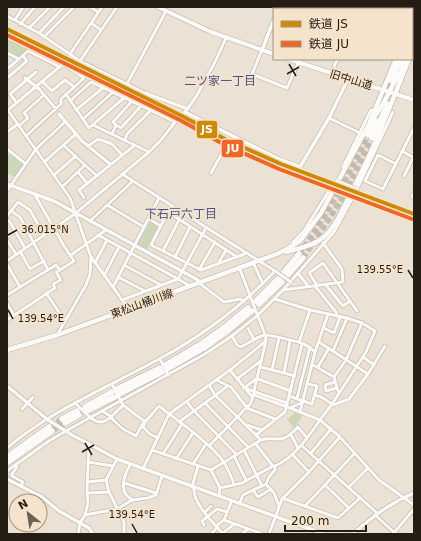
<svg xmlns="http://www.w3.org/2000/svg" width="421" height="541" viewBox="0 0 421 541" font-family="'DejaVu Sans','Noto Sans JP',sans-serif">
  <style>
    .green { fill: #cdd7b8 }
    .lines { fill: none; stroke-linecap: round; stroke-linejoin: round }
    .motorway-tunnel { stroke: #c3bbae; stroke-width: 5.5; stroke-dasharray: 5.5 3; stroke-linecap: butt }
    .minor-casing { stroke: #c4bdb2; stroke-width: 4.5 }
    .tertiary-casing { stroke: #c4bdb2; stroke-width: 5 }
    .secondary-casing { stroke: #c4bdb2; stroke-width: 5.5 }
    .primary-casing { stroke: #c4bdb2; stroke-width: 6 }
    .motorway-casing { stroke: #c4bdb2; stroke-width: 7 }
    .minor { stroke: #fcfbf9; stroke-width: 3 }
    .tertiary { stroke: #fcfbf9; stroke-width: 3.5 }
    .secondary { stroke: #fcfbf9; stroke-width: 4 }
    .primary { stroke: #fcfbf9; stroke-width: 4.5 }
    .motorway { stroke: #fcfbf9; stroke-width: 5.5 }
    .minor-bridge-casing { stroke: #c4bdb2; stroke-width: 4.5; stroke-linecap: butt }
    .minor-bridge { stroke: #fcfbf9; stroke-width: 3 }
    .rail-1-casing { stroke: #f5e4cb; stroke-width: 7 }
    .rail-2-casing { stroke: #f5e4cb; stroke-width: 7 }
    .rail-1 { stroke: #cd8b04; stroke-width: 4 }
    .rail-2 { stroke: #f26522; stroke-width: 4 }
    .ticks { fill: none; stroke: #231d14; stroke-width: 1.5 }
    .labels { text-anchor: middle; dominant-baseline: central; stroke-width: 3.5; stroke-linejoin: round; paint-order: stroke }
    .street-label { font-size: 11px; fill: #231d14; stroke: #f5e4cb }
    .neighbourhood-label { font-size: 12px; fill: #45518e; stroke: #f5e4cb }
    .ticks-label { font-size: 10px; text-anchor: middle; fill: #231d14; stroke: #f5e4cb; stroke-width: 3.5; stroke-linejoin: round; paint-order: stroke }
    .line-badge { stroke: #f5e4cb; stroke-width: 1.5 }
    .badge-label { font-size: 11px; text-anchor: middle; font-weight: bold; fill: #fff }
  </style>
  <rect width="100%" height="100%" fill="#ebe2d5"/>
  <g class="green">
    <path d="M 7,33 L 89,73 L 85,77 L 62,63 L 58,66 L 27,50 L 20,57 L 7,50 Z"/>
    <path d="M 10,154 L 23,164 L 15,177 L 7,173 L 7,157 Z"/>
    <path d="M 150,222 L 159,227 L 146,251 L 137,245 Z"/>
    <path d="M 296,412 L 303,415 L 294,428 L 287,419 Z"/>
  </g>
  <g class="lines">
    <g class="motorway-tunnel">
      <path d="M 385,96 L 392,81"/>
      <path d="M 388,104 L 396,82"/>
      <path d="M 299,254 C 327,216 347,178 368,135"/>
      <path d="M 303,258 L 330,218 L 342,198 L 372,138"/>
      <path d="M 50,427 L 62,419"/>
      <path d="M 52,431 L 65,423"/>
    </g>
    <g class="minor-casing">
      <g id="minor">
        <path d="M 90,7 L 98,12"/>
        <path d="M 346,7 L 354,9"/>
        <path d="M 7,9 L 8,7"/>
        <path d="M 323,9 L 324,7"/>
        <path d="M 331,9 L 332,7"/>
        <path d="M 384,9 L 384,7"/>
        <path d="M 7,16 L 39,33 L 80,61 L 145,93 L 188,109"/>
        <path d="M 15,20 L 23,7"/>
        <path d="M 91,23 L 101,30"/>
        <path d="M 20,24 L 35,7"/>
        <path d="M 29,28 L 50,7"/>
        <path d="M 39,33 L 64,7"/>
        <path d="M 44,37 L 74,7"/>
        <path d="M 412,38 L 414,39"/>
        <path d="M 262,50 L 252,74 L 287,88 L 300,59"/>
        <path d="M 7,53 L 19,59 L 28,51 L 60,67"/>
        <path d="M 70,54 L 102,7"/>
        <path d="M 80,61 L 117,7"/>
        <path d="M 7,69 L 19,59"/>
        <path d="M 332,74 L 335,64 L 338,59"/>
        <path d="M 7,78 L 27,61 L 23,56"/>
        <path d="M 42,81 L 52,91 L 65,80 L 74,87"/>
        <path d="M 127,84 L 166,11"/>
        <path d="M 39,89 L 56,109"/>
        <path d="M 66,94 L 89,128 L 125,97"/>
        <path d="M 70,101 L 91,82 L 175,122"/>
        <path d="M 17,103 L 10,94 L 36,72"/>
        <path d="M 7,109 L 70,198 L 91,257 L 113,287 L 128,309"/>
        <path d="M 8,110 L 63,64 L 84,78 L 61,99 L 61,104 L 26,136"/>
        <path d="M 76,110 L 103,88"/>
        <path d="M 329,118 L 360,133"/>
        <path d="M 83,119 L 113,92"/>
        <path d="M 93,125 L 149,152"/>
        <path d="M 116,125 L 121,128 L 141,106"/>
        <path d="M 19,126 L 28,118 L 24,113 L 44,95"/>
        <path d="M 7,132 L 18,124"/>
        <path d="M 112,134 L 116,125 L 113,122 L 132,101"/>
        <path d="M 125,140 L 127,134 L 151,110"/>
        <path d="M 63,145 L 97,176"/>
        <path d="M 88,146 L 98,139 L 112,144 L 122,155"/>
        <path d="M 7,149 L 26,164"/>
        <path d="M 402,151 L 414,158"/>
        <path d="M 44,162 L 76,134"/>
        <path d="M 396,164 L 378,155 L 365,181 L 383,189 L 414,128"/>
        <path d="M 343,167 L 371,110 L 374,111"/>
        <path d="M 78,172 L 87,183"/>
        <path d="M 211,173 L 227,144 L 291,175 L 330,189 L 304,231 L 293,242 L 293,246"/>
        <path d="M 54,175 L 76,156"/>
        <path d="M 404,176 L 413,158"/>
        <path d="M 62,187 L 85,165"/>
        <path d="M 357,189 L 393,112"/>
        <path d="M 7,191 L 36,149 L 65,122"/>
        <path d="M 35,195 L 64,246 L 74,261 L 60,270"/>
        <path d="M 412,197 L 414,193"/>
        <path d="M 84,198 L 79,190 L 135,145"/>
        <path d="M 107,205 L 144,227"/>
        <path d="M 171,206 L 151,245 L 201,270 L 247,253"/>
        <path d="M 11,211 L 20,217 L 48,270"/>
        <path d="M 168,212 L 237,257"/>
        <path d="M 7,216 L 18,202 L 30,210 L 44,235"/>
        <path d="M 149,219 L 161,226"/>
        <path d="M 7,220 L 10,222 L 25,248"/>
        <path d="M 90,221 L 133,181"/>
        <path d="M 98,235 L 178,279 L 206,228"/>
        <path d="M 7,240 L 16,254"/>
        <path d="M 20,251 L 30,269 L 44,261"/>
        <path d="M 163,251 L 179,220"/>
        <path d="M 71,255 L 106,230"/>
        <path d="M 175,257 L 190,227"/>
        <path d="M 7,261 L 76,213 L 149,152 L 161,140 L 175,122 L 182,116 L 196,97 L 215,62 L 226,38"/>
        <path d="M 253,262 L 263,284"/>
        <path d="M 95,263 L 107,240"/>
        <path d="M 7,264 L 20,287 L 56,265 L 60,270 L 56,272 L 61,280 L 53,284 L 55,288 L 7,320"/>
        <path d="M 218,264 L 226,250"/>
        <path d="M 124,265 L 161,285"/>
        <path d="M 199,270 L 215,242"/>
        <path d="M 298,273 L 308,286"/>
        <path d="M 104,276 L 119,247"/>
        <path d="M 118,277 L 145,291"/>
        <path d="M 199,283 L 224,302 L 240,299 L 244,301"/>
        <path d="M 325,284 L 343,306 L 350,301"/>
        <path d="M 317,285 L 309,273 L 323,263 L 357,311"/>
        <path d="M 315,286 L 336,312 L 337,316"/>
        <path d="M 113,287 L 159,198"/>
        <path d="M 283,290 L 343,282 L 342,269 L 323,243"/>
        <path d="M 46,293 L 65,321"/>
        <path d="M 7,295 L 20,287"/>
        <path d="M 275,299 L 310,310 L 347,318 L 362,323 L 375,331 L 366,352 L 332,404 L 321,397 L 314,395"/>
        <path d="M 122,300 L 178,279 L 190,286"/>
        <path d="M 7,303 L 14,315"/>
        <path d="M 248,328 L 254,340"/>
        <path d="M 324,328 L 334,333 L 340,317"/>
        <path d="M 57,335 L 86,285 L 90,274 L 91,257"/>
        <path d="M 232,336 L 237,345 L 241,347 C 249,343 257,337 264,335 C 267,334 294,341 299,342 C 305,344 311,348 315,352"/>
        <path d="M 299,342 L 310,310"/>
        <path d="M 319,342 L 368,374"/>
        <path d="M 385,346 L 368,374 L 349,399 L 333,405 L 332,404 L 320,420 L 340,437 L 379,480 L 414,505"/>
        <path d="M 333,351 L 347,318"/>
        <path d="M 363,357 L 374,365"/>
        <path d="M 160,359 L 168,375"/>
        <path d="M 313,365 L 334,377"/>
        <path d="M 261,367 L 295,376"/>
        <path d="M 318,367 L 329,348"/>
        <path d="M 230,370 L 253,398"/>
        <path d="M 272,370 L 279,338"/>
        <path d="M 284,373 L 290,341"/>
        <path d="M 237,379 L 262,360"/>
        <path d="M 216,380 L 231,387 L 247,408 L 275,419"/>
        <path d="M 335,382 L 325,385 L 326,391 L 337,388"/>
        <path d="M 112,384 L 123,405 L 144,421 L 146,421 L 159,406 C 178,421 210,443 223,461 C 228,468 231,476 234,484"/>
        <path d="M 209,385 L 215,395 L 261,440"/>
        <path d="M 244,388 L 256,379 L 258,379 L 291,391"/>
        <path d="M 244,388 L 287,403"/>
        <path d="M 339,393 L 337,388 L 334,377 L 346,360 L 362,323"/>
        <path d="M 254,395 L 290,408 L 303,402"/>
        <path d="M 289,396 L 312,404 L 317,386 L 308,384"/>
        <path d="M 297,398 L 310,347"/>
        <path d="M 187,402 L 194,411 L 236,454"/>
        <path d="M 75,403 C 98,425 99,431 123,405"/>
        <path d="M 205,403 L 248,447"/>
        <path d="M 22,409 L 33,397"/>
        <path d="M 102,411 L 112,417"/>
        <path d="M 300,412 L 315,352 L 328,314"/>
        <path d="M 111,418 L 123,429 L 136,436 L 144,421"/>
        <path d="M 146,421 L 143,427 L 150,434 L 158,438"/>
        <path d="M 179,422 L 228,386"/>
        <path d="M 247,425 L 262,430"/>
        <path d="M 256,435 L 285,412 L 302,344"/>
        <path d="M 291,435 L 298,448"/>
        <path d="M 255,443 L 273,466 L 275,466"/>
        <path d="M 209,446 L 251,403 L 265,345 L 266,337 L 239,267"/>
        <path d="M 302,446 L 377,513"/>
        <path d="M 7,448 C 52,410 108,387 159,359 C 202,336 241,307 275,271 L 122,174"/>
        <path d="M 152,450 L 211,470 L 220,488 L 219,495"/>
        <path d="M 244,450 L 262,486"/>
        <path d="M 311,453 L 331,429"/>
        <path d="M 163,454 L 182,424"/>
        <path d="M 292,454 L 309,472"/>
        <path d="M 234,456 L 246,480"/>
        <path d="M 117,459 L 106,480 L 109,492 L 124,522 L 124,534"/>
        <path d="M 176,459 L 193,433"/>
        <path d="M 88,462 L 113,466"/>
        <path d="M 193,464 L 206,444"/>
        <path d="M 15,465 L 17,467 L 12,474 L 12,476 L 23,482 L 21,486"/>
        <path d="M 130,465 C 126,472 121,484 125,493 C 126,495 130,498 132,500"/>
        <path d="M 275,466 C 295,457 308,437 320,420 L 290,408"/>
        <path d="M 143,469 L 169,414 L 230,370 L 266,341"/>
        <path d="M 211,470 L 261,440 C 267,438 270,439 276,439 C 286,440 292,433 298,427 L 307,438"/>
        <path d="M 7,471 L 49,441 L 66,431 L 205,354 L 232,336 L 258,315 L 283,290 L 334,232 L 353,197 L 414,217"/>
        <path d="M 87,482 L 106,480"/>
        <path d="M 124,483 L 156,493"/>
        <path d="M 266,484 L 274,493 L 279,506"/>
        <path d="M 325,485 L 349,508"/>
        <path d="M 192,487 L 198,466"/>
        <path d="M 194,487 C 192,503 213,522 223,534"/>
        <path d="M 349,487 L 368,468"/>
        <path d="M 220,488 L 242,483 L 273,466"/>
        <path d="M 253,490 L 258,497 L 271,489"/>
        <path d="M 88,493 L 109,492"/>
        <path d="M 282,498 L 338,518 L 360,498"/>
        <path d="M 240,502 L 243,495 L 266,484 L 269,477 L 275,470 L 275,466"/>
        <path d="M 305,506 L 355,453"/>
        <path d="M 205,512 L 211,506"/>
        <path d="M 85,515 L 117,509 L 132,500 L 148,498 L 156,495 L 162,476"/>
        <path d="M 375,515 L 396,534"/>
        <path d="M 224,520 L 263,534"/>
        <path d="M 204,525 L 202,521 L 217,509 L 227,512"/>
        <path d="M 216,526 L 224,520 L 232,500"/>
        <path d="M 78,534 L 80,523 L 85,515 L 88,503 L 87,490 L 89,445"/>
        <path d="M 211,534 L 217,528"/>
        <path d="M 222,534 L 234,524"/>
        <path d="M 242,534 L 248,529"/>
        <path d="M 269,534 L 282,499 L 308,473 L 340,437"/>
        <path d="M 393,534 L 414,509"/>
      </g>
    </g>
    <g class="tertiary-casing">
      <g id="tertiary">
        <path d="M 278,9 L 279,7"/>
        <path d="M 262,50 L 274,19"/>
        <path d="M 25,78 L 39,89"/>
        <path d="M 185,112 L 279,159 L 300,167 L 329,118 L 348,79"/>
        <path d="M 59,114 L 82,141 L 110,164"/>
        <path d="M 7,184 L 54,201 L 198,280 L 199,283"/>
        <path d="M 7,386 L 48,420 L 72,435 L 117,459 L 324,534"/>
        <path d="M 7,479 L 42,497 L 59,511 L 89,528 L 93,534"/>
        <path d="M 353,534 C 372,517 390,503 414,493"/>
      </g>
    </g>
    <g class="secondary-casing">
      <g id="secondary">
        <path d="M 158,7 L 211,32 L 274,54"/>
        <path d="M 288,59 L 414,100"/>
      </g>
    </g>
    <g class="primary-casing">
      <g id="primary">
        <path d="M 412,12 L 414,7"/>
        <path d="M 412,52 L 414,47"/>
        <path d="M 371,121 C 386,105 391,83 405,66"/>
        <path d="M 286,252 C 300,248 314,246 325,236 C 336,226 341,212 348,199 C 372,154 390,107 409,59"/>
        <path d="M 7,350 L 57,335 L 277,254 L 287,249 L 301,240 L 321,213 L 369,124 L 396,59"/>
      </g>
    </g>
    <g class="motorway-casing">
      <g id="motorway">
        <path d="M 412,24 L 414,18"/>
        <path d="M 402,67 L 405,59"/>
        <path d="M 392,81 L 400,59"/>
        <path d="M 368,135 L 375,120"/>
        <path d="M 372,138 L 388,104"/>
        <path d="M 284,272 L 299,254"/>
        <path d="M 288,275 L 303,258"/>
        <path d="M 256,301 L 279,278"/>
        <path d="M 259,304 L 282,282"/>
        <path d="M 201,344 L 226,326 L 248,308"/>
        <path d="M 204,348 L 229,330 L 252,311"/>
        <path d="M 165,365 L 197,346"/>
        <path d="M 167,369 L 200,350"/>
        <path d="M 117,389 L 160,368"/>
        <path d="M 119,394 L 162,372"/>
        <path d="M 85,407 L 112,392"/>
        <path d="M 87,411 L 115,397"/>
        <path d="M 62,419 L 77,411"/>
        <path d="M 65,423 L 79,415"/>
        <path d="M 7,457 L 49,427"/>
        <path d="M 7,463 L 52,431"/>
      </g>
    </g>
    <use href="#minor" class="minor"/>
    <use href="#tertiary" class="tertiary"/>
    <use href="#secondary" class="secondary"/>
    <use href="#primary" class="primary"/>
    <use href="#motorway" class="motorway"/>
    <g class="minor-bridge-casing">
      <g id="minor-bridge">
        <path d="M 337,181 L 357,189"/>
        <path d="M 330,189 L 353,197"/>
        <path d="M 275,271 L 291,282"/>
      </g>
    </g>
    <use href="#minor-bridge" class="minor-bridge"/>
    <g class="rail-1-casing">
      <path id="rail-1" d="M 7,29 L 182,116 L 225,139 L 281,164 L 414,214"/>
    </g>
    <g class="rail-2-casing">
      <path id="rail-2" d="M 7,35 L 180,120 L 223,144 L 279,169 L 412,219"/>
    </g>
    <use href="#rail-1" class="rail-1"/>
    <use href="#rail-2" class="rail-2"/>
  </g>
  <path class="ticks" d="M 289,64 L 296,76M 287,74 L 299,67M 8,235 L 17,230M 408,270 L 413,278M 8,310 L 13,319M 85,443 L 92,455M 82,452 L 94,445M 132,524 L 137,533"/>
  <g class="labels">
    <g class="street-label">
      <text transform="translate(351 80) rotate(17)">旧中山道</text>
      <text transform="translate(142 304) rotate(-20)">東松山桶川線</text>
    </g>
    <g class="neighbourhood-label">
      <text x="220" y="81">二ツ家一丁目</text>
      <text x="181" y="214">下石戸六丁目</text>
    </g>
  </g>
  <g class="ticks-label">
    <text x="45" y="233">36.015°N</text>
    <text x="380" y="273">139.55°E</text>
    <text x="41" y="322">139.54°E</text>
    <text x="132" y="518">139.54°E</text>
  </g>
  <g class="line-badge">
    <rect x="196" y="120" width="22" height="19" rx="4" fill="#cd8b04"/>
    <rect x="221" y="139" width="23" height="19" rx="4" fill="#f26522"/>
  </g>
  <g class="badge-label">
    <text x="207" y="133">JS</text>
    <text x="233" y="152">JU</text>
  </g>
  <rect width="421" height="541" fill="none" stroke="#231d14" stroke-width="16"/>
  <rect x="273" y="8" width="140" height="52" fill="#f5e4cb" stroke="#a19482"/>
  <rect x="281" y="21" width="20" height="6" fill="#cd8b04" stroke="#a19482"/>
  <text x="309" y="28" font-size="12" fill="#231d14">鉄道 JS</text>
  <rect x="281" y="41" width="20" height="6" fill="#f26522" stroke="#a19482"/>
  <text x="309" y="48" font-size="12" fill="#231d14">鉄道 JU</text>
  <g transform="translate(28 513) rotate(330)"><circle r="19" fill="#f5e4cb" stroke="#a19482"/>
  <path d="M0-3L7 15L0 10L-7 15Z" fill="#696258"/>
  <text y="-6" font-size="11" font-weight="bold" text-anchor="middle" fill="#231d14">N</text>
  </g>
  <path d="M285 525v6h81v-6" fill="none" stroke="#231d14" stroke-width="2"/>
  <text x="291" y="525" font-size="12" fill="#231d14" stroke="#f5e4cb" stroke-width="3" paint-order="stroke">200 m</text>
</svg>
